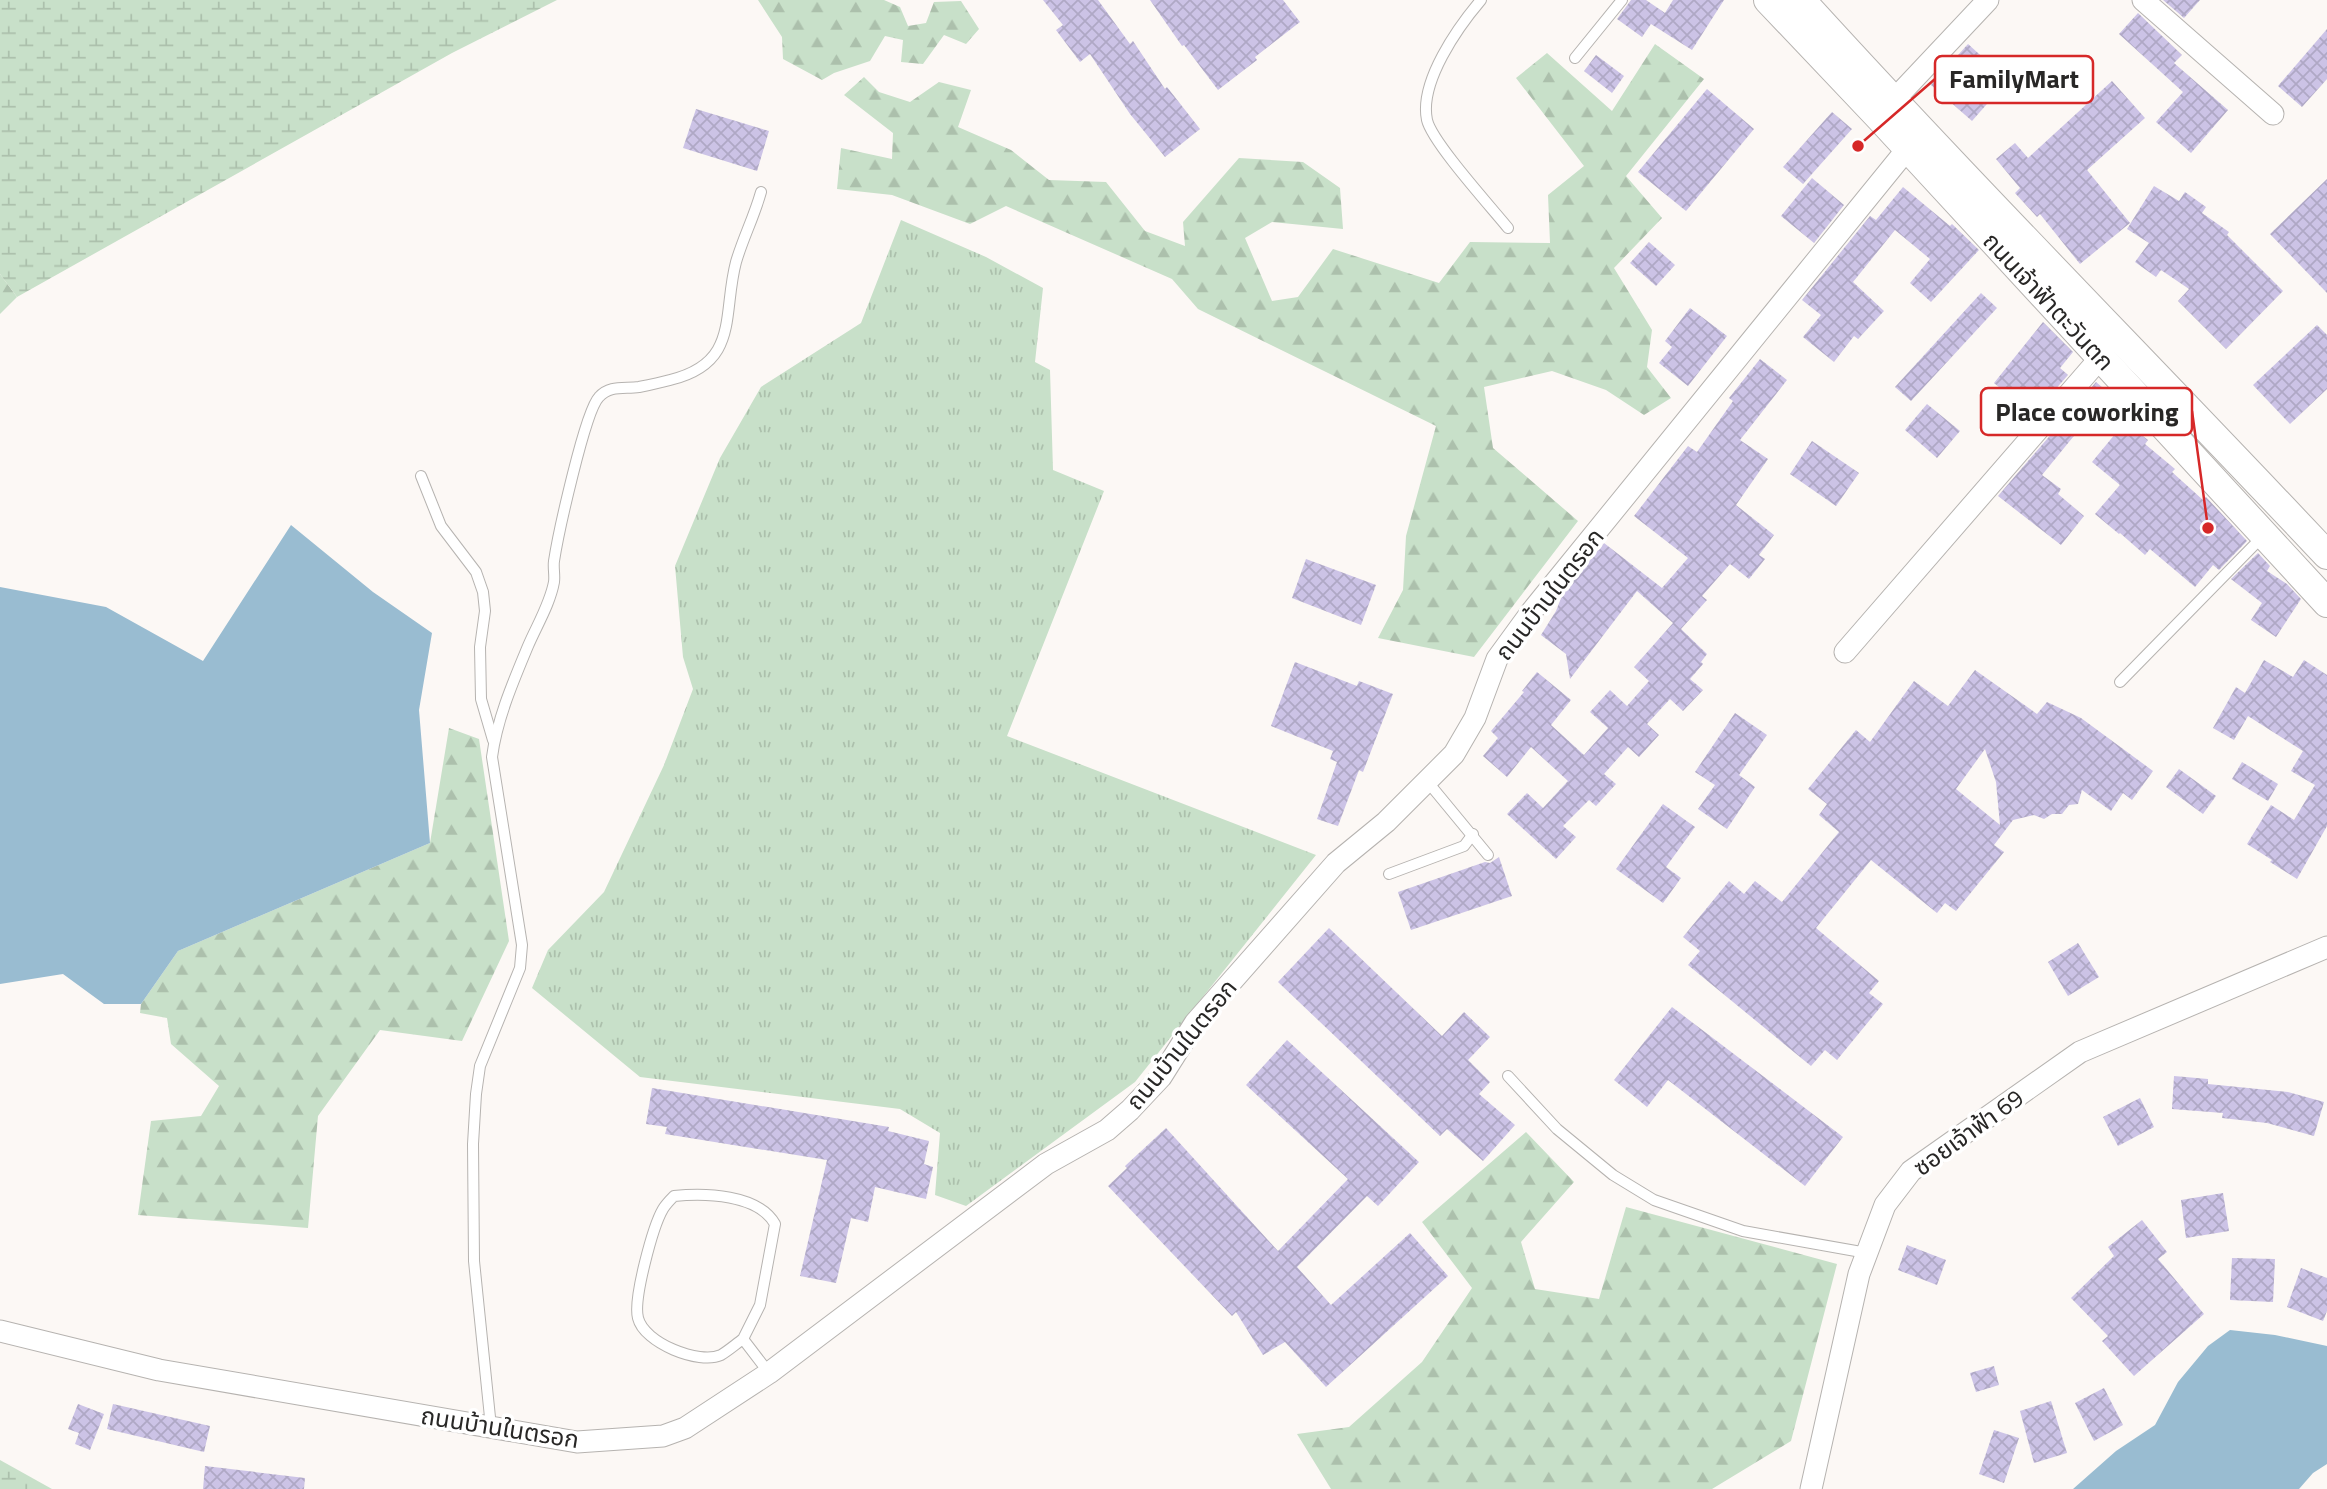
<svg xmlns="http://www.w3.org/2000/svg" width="2327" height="1489" viewBox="0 0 2327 1489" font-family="'Titillium Web','Noto Sans Thai',sans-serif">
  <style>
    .grass { fill: url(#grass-tufts) }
    .forest { fill: url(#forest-firs) }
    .wetland { fill: url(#wetland-marsh) }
    .water { fill: #99bcd1 }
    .building { fill: url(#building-cross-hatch); fill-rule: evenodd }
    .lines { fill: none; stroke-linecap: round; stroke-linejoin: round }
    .lane-casing { stroke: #b6b3b0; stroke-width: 12 }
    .street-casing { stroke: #b6b3b0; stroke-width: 23 }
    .secondary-casing { stroke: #b6b3b0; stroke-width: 30 }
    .lane { stroke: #fff; stroke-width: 10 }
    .street { stroke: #fff; stroke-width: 21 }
    .secondary { stroke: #fff; stroke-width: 28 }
    .labels { text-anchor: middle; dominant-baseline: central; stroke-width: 7; stroke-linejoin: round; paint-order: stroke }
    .street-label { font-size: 24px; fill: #282726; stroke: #fff }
    .leader { fill: none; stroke: #d62828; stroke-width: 2.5 }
    .callout-dot { fill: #d62828; stroke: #fff; stroke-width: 2.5 }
    .callout { fill: #fff; stroke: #d62828; stroke-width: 2.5 }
    .callout-label { font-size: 26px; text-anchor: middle; font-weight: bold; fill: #282726 }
  </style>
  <defs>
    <pattern id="grass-tufts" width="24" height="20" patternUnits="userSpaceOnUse" patternTransform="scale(1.75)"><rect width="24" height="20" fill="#c8e0c9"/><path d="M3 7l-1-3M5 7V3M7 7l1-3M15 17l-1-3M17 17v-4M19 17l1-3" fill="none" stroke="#acc0ac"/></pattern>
    <pattern id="forest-firs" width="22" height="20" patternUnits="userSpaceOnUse" patternTransform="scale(1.75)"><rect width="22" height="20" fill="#c8e0c9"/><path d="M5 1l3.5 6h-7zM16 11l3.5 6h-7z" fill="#acc0ac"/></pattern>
    <pattern id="wetland-marsh" width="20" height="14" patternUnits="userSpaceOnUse" patternTransform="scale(1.75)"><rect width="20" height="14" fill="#c8e0c9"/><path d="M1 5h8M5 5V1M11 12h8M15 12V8" fill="none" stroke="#acc0ac"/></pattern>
    <pattern id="building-cross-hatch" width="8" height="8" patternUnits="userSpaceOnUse" patternTransform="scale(1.75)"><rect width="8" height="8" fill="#ccc3e6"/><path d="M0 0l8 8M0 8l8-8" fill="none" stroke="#afa8c5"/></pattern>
  </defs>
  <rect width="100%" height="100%" fill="#fcf8f5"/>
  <path class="grass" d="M 901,220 L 986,257 L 1043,288 L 1035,362 L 1050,370 L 1053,470 L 1104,491 L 1007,736 L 1316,855 L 1135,1082 L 966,1206 L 935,1195 L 940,1133 L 900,1109 L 640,1077 L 532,988 L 548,950 L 604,892 L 664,765 L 693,689 L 683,657 L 675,566 L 720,458 L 761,387 L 861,323 Z"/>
  <g class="forest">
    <path d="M 758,0 L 884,0 L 900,7 L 908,26 L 926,23 L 934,2 L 961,1 L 979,29 L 966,44 L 944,35 L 923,64 L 901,62 L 903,40 L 885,36 L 870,61 L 834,73 L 822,80 L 783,59 L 782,37 Z"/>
    <path d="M 1655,44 L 1704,79 L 1626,176 L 1662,218 L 1614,268 L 1652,330 L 1647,367 L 1671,398 L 1644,415 L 1606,390 L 1552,371 L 1484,387 L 1493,448 L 1578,521 L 1474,657 L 1378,638 L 1403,590 L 1406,536 L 1436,426 L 1198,309 L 1172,279 L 1006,206 L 970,224 L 892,195 L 837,189 L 841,148 L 892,159 L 893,133 L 844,95 L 864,77 L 879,92 L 910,102 L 939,82 L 971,90 L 958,127 L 1011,150 L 1049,180 L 1106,182 L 1145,231 L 1185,246 L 1183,222 L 1239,158 L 1303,162 L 1340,188 L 1343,229 L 1272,222 L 1245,238 L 1272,301 L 1298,297 L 1333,249 L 1439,283 L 1470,242 L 1550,243 L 1548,195 L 1584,166 L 1516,78 L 1547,53 L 1612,111 Z"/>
    <path d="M 0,274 L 17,297 L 0,314 Z"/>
    <path d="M 449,728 L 479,739 L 509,941 L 462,1041 L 380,1030 L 318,1116 L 308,1228 L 138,1215 L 151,1121 L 201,1116 L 219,1086 L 171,1044 L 167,1018 L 140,1013 L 141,1004 L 178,951 L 430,843 Z"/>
    <path d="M 1526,1132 L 1574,1182 L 1521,1242 L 1535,1289 L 1599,1299 L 1626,1207 L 1837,1264 L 1791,1441 L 1712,1489 L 1331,1489 L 1297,1434 L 1349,1427 L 1422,1362 L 1472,1288 L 1422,1222 Z"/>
  </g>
  <g class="wetland">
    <path d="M 0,0 L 557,0 L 452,53 L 17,297 L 0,274 Z"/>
    <path d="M 0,1460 L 52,1489 L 0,1489 Z"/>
  </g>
  <g class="water">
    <path d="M 291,525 L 373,592 L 432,633 L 419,710 L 430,843 L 178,951 L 141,1004 L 104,1004 L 63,974 L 0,984 L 0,587 L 106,607 L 203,661 Z"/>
    <path d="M 2230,1330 L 2275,1335 L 2327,1346 L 2327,1464 L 2313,1473 L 2299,1489 L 2073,1489 L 2116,1451 L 2155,1425 L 2178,1382 L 2208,1346 Z"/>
  </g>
  <g class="building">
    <path d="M 1043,0 L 1098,0 L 1130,44 L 1133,41 L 1165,89 L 1167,87 L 1200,129 L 1165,157 L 1130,114 L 1090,54 L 1080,62 L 1056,30 L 1063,25 Z"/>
    <path d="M 1150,0 L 1283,0 L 1300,22 L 1255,57 L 1257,60 L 1218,90 L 1184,45 L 1182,46 Z"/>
    <path d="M 1631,0 L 1646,0 L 1665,13 L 1673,0 L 1724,0 L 1692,50 L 1651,24 L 1642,37 L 1617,19 Z"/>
    <path d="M 2163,0 L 2200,0 L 2184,18 Z"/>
    <path d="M 2138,13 L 2182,55 L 2174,63 L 2228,110 L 2191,153 L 2156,122 L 2183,92 L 2119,34 Z"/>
    <path d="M 2327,29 L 2327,79 L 2302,107 L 2278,86 Z"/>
    <path d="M 1968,44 L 2008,80 L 1972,121 L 1931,85 Z"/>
    <path d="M 1596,55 L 1624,76 L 1612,93 L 1584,71 Z"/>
    <path d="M 2112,81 L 2145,118 L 2087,170 L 2130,223 L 2080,264 L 2040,214 L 2037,217 L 2015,193 L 2020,188 L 1996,159 L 2015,143 L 2028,158 Z"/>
    <path d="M 1707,89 L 1754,129 L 1686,211 L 1638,172 Z"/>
    <path d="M 696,109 L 769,131 L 757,171 L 683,148 Z"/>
    <path d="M 1832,112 L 1852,129 L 1803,184 L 1783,167 Z"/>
    <path d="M 1812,178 L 1844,205 L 1814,243 L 1781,216 Z"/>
    <path d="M 2327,179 L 2327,293 L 2270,234 Z"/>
    <path d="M 2154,186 L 2179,201 L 2185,192 L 2206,207 L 2202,213 L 2229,232 L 2227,235 L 2283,291 L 2226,349 L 2178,301 L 2189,289 L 2161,270 L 2156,277 L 2135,262 L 2149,243 L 2127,229 Z"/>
    <path d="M 1903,187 L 1950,226 L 1952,224 L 1979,250 L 1931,302 L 1910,283 L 1930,259 L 1895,230 L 1853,282 L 1884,311 L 1858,339 L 1854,336 L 1834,362 L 1803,337 L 1821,315 L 1802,300 L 1870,216 L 1876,220 Z"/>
    <path d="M 1649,242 L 1675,265 L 1656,286 L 1630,263 Z"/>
    <path d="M 1981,293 L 1997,308 L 1911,401 L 1895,387 Z"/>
    <path d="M 1690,308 L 1727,336 L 1688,386 L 1659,363 L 1672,347 L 1665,341 Z"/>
    <path d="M 2043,322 L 2073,352 L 2060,368 L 2068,375 L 2033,415 L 1994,383 Z"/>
    <path d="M 2317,325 L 2327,335 L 2327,389 L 2290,424 L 2253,385 Z"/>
    <path d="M 1760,359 L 1787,380 L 1740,440 L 1768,459 L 1736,505 L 1774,535 L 1759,555 L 1765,559 L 1749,579 L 1730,564 L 1702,596 L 1707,600 L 1681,629 L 1707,654 L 1701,662 L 1703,664 L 1690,679 L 1703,690 L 1683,711 L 1670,699 L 1647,724 L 1659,735 L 1639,757 L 1628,747 L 1604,774 L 1616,784 L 1596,806 L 1589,800 L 1563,826 L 1576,837 L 1556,859 L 1507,814 L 1527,793 L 1543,808 L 1568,781 L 1531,747 L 1507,777 L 1483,756 L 1498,738 L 1491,731 L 1524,692 L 1522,691 L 1537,672 L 1571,700 L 1551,725 L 1584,755 L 1608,728 L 1590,712 L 1610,690 L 1627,706 L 1649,681 L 1634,667 L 1673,623 L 1637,591 L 1570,679 L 1566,654 L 1541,635 L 1556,611 L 1563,593 L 1604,543 L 1662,588 L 1688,558 L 1634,516 L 1688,446 L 1697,452 L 1733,401 L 1729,398 Z"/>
    <path d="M 2096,382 L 2109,393 L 2042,475 L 2061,489 L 2058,494 L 2084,516 L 2061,545 L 1998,496 Z"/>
    <path d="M 1927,404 L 1960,431 L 1937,458 L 1905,430 Z"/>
    <path d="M 2125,422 L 2148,440 L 2145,444 L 2175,469 L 2172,472 L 2203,500 L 2206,497 L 2247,541 L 2219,570 L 2213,565 L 2195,587 L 2150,549 L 2145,555 L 2120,533 L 2119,534 L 2095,514 L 2120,485 L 2092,462 Z"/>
    <path d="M 1812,441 L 1859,473 L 1836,506 L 1790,474 Z"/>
    <path d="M 2258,553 L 2270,566 L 2267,571 L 2287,584 L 2301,599 L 2276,637 L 2251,620 L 2262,603 L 2231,579 Z"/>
    <path d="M 1306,559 L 1376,585 L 1361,625 L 1292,598 Z"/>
    <path d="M 2264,660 L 2293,677 L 2304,660 L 2327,675 L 2327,826 L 2297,879 L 2270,862 L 2272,860 L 2247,844 L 2271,805 L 2294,820 L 2315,785 L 2291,771 L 2303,751 L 2248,716 L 2234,740 L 2213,728 L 2236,687 L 2245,693 Z"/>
    <path d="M 1295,662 L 1357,686 L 1359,681 L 1393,694 L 1363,772 L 1359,770 L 1338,826 L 1317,819 L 1337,762 L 1330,759 L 1333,751 L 1271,726 Z"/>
    <path d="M 1975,670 L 2037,714 L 2047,702 L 2081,718 L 2153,771 L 2132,800 L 2123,793 L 2111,811 L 2082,790 L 2078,804 L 2069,805 L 2062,814 L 2052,814 L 2044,819 L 2034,815 L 2013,820 L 1994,845 L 2004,852 L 1956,911 L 1945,903 L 1937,913 L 1871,860 L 1816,928 L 1879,981 L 1869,993 L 1883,1004 L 1837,1060 L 1825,1050 L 1811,1066 L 1688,965 L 1700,951 L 1683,937 L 1729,881 L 1744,894 L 1755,881 L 1782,902 L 1839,832 L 1819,815 L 1827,804 L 1808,789 L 1856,730 L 1870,742 L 1914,681 L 1948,706 ZM 1985,749 L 1996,782 L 2000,825 L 1956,789 Z"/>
    <path d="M 1735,713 L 1767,735 L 1739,775 L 1755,787 L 1727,829 L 1698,809 L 1715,785 L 1695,772 Z"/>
    <path d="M 2242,762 L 2278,784 L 2268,801 L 2232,779 Z"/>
    <path d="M 2179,769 L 2216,796 L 2203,814 L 2166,787 Z"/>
    <path d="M 1663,804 L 1695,827 L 1666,867 L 1681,878 L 1663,903 L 1616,869 Z"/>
    <path d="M 1499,857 L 1512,896 L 1411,930 L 1398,892 L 1485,862 L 1490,863 Z"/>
    <path d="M 1329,928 L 1442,1036 L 1464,1012 L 1490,1037 L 1468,1060 L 1490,1082 L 1479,1094 L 1515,1125 L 1483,1161 L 1447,1129 L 1440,1136 L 1278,982 Z"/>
    <path d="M 2078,943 L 2099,977 L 2068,996 L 2048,962 Z"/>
    <path d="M 1672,1007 L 1843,1137 L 1805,1186 L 1668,1080 L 1647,1107 L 1614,1080 Z"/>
    <path d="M 1287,1040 L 1419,1162 L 1378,1206 L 1367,1196 L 1297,1267 L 1331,1305 L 1410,1233 L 1448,1276 L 1326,1387 L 1285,1342 L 1263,1355 L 1236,1312 L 1232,1316 L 1108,1186 L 1127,1168 L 1125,1166 L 1166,1128 L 1278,1251 L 1348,1179 L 1246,1085 Z"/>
    <path d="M 2174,1076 L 2208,1079 L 2208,1084 L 2288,1092 L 2324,1102 L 2314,1136 L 2267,1123 L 2222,1118 L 2223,1113 L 2172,1109 Z"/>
    <path d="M 652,1088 L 889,1127 L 888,1131 L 929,1141 L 924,1164 L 933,1167 L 926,1199 L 875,1187 L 868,1222 L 851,1218 L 836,1283 L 800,1276 L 827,1160 L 665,1134 L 667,1127 L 646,1124 Z"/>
    <path d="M 2140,1098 L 2154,1127 L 2118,1146 L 2103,1117 Z"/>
    <path d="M 2223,1193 L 2229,1231 L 2186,1238 L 2181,1200 Z"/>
    <path d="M 2142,1220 L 2167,1252 L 2158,1259 L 2204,1314 L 2134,1376 L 2102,1341 L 2108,1336 L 2071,1298 L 2114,1256 L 2108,1247 Z"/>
    <path d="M 1907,1245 L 1946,1260 L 1937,1285 L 1898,1270 Z"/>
    <path d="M 2232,1258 L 2275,1259 L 2273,1302 L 2230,1300 Z"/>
    <path d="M 2301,1268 L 2327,1278 L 2327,1311 L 2323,1321 L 2287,1307 Z"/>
    <path d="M 1994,1366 L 1999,1385 L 1976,1392 L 1970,1373 Z"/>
    <path d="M 2104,1388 L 2123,1425 L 2094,1441 L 2075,1403 Z"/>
    <path d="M 2051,1401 L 2067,1453 L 2034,1463 L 2020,1411 Z"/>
    <path d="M 78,1404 L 104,1414 L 90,1450 L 75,1444 L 79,1433 L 68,1429 Z"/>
    <path d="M 113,1404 L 210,1426 L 204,1452 L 107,1429 Z"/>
    <path d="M 1994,1430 L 2019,1438 L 2004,1483 L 1979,1474 Z"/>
    <path d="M 205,1466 L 305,1478 L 304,1489 L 203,1489 Z"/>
  </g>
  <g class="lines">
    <g class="lane-casing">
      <g id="lane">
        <path d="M 1481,0 C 1458,27 1419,82 1427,120 C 1432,142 1491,207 1508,228"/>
        <path d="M 1575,58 L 1622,0"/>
        <path d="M 421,476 L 441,526 L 476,572 L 483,592 L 485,611 L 480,647 L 481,699 L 493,740"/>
        <path d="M 2120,682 L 2264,535"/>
        <path d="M 1427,781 L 1488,855"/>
        <path d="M 1389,874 L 1464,846 L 1473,834"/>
        <path d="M 1508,1076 L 1557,1129 L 1613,1175 L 1654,1200 L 1743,1231 L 1867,1253"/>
        <path d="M 743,1339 C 736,1344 728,1351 721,1355 C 699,1365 644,1343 638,1318 C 633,1299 653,1226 663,1209 C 666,1204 670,1200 674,1196 C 705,1193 758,1194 775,1224 L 760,1305 L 743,1339 L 769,1373"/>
        <path d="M 491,1427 L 474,1261 L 473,1144 L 476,1094 L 480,1066 L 520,968 L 522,945 L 492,757 C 497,719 513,682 528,646 C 537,625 550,604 554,582 C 555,575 553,568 554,561 C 558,535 585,411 599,397 C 610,385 624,389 639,387 C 649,385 659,383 670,380 C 740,363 722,315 736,262 C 743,238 754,217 761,192"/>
      </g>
    </g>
    <g class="street-casing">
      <g id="street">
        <path d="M 2143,0 L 2273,114"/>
        <path d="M 1893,101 L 1988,0"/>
        <path d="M 1845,652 L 2101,357"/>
        <path d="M 0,1331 L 159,1370 L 577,1442 L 663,1436 L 685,1428 L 769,1373 L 1046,1164 L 1107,1130 L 1130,1110 L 1161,1077 L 1195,1023 L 1336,863 L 1386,822 L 1454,754 L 1475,718 L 1497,659 L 1532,611 L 1908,148"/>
        <path d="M 1811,1489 L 1859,1274 L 1885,1205 L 1911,1171 L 2080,1052 L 2327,947"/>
      </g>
    </g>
    <g class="secondary-casing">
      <g id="secondary">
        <path d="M 1768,0 L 1880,118 L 2327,603"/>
        <path d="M 1801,0 C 1972,188 2152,369 2327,555"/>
      </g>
    </g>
    <use href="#lane" class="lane"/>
    <use href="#street" class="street"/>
    <use href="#secondary" class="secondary"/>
  </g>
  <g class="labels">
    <g class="street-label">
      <text transform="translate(2049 301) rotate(47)">ถนนเจ้าฟ้าตะวันตก</text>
      <text transform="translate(1549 594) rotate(-52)">ถนนบ้านในตรอก</text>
      <text transform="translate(1181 1044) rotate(-51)">ถนนบ้านในตรอก</text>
      <text transform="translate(1968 1132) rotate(-36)">ซอยเจ้าฟ้า 69</text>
      <text transform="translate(500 1427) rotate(9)">ถนนบ้านในตรอก</text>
    </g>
  </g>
  <path class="leader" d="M1858 146L1935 79M2208 528L2192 411"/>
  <g class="callout-dot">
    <circle cx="1858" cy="146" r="7"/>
    <circle cx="2208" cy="528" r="7"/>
  </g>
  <g class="callout">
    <rect x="1935" y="56" width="158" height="47" rx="7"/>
    <rect x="1981" y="388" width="211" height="47" rx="7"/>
  </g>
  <g class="callout-label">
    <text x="2014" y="88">FamilyMart</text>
    <text x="2087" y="421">Place coworking</text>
  </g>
</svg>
